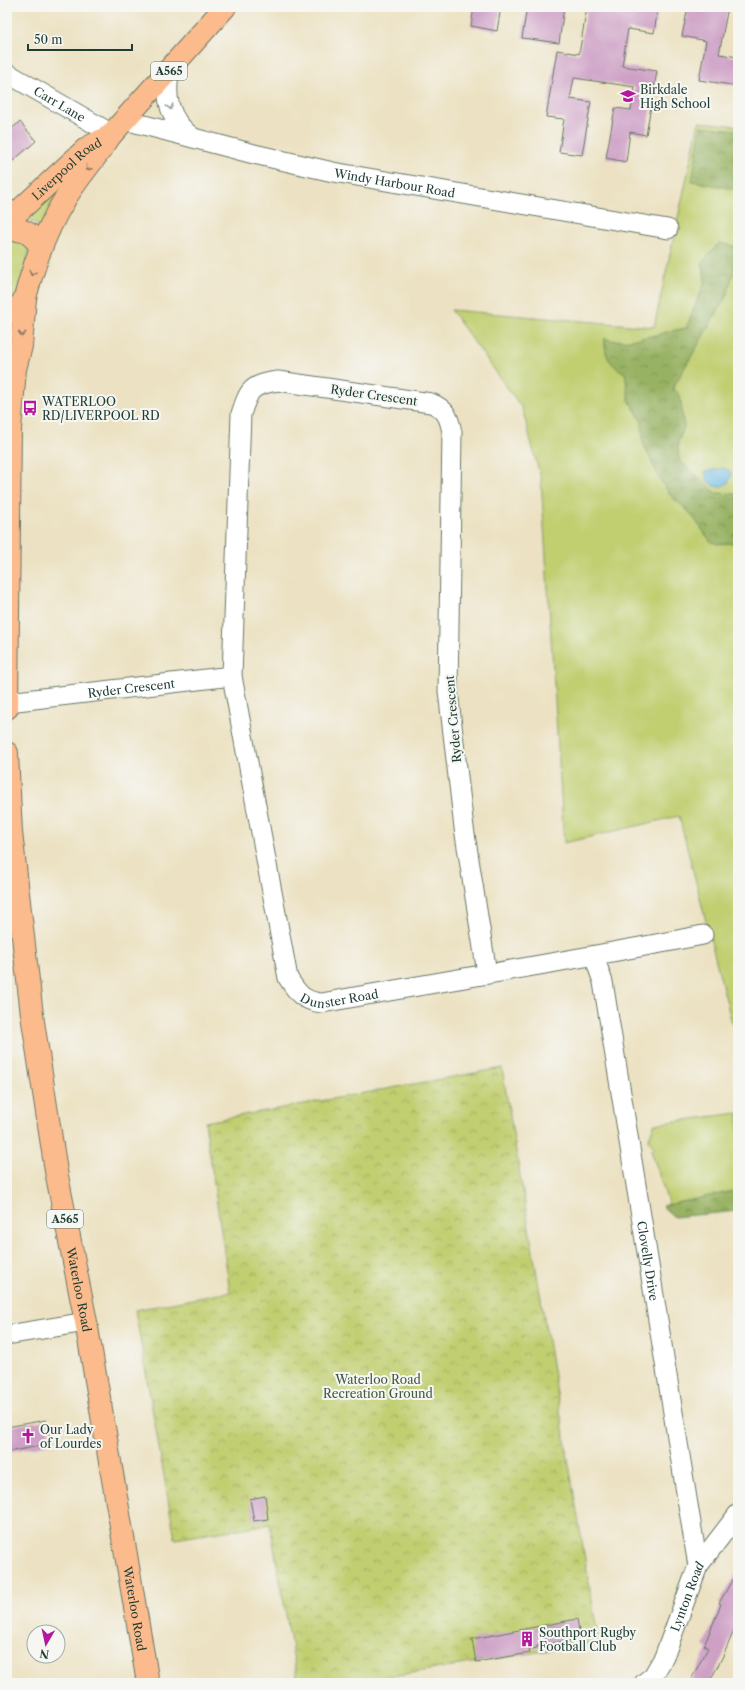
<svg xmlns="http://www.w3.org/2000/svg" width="745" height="1690" viewBox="0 0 745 1690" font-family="'Libre Caslon Text',serif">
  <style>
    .grass { fill: #c1cf71; stroke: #708652 }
    .forest { fill: url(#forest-crowns); stroke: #5c784c }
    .park { fill: url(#park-crowns); stroke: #708652 }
    .water { fill: #6bb9e5; stroke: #457b8c }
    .building { fill: #cea0c6 }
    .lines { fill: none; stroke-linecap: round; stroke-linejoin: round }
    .minor-casing { stroke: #677766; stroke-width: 21 }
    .highway-casing { stroke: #677766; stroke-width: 24 }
    .minor { stroke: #fff; stroke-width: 19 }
    .highway { stroke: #fbbb8d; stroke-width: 22 }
    .oneway { stroke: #8f9e9a }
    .oneway2 { stroke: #82765c }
    .labels { text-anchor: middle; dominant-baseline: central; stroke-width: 4; stroke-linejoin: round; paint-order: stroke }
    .shield { fill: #f6f6f2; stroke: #60746d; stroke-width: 1 }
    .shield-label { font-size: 11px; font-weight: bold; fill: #1f3d34 }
    .poi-label { font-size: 12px; fill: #1f3d34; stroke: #f6f6f2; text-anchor: start }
    .street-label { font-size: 12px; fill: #1f3d34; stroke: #f6f6f2 }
    .park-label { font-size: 12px; fill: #3f5a40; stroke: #f6f6f2 }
  </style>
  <defs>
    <pattern id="forest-crowns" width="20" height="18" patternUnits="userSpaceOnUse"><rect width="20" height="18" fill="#98b263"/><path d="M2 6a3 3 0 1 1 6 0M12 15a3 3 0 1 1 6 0" fill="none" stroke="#7b9252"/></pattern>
    <pattern id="park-crowns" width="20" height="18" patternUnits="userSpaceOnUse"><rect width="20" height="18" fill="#c1cf71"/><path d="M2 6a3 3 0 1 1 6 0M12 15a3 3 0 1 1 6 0" fill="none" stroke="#9ca95e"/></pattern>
  </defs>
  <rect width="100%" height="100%" fill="#f6f6f2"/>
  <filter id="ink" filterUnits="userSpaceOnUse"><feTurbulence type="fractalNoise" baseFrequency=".025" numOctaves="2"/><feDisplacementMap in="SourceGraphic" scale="8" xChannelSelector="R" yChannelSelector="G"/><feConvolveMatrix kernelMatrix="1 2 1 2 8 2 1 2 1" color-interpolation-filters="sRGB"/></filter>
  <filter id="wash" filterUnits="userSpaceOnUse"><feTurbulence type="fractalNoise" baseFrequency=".012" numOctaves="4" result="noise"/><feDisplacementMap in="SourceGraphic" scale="16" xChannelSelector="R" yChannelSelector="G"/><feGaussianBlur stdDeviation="0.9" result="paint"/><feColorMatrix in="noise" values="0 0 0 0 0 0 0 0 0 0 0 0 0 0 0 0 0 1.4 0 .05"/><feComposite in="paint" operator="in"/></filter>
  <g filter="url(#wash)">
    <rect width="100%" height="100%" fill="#ece2c3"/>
    <g class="grass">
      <path d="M 699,122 L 738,126 L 738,1047 L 679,816 L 564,843 L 541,479 L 522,408 L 451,310 L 654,327 Z"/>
      <path d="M 73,170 L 42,230 L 36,223 L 18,219 Z"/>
      <path d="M 16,240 L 30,245 L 20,294 L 7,302 L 7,245 Z"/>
      <path d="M 738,1113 L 738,1207 L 671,1212 L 651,1150 L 655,1148 L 648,1141 L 654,1124 Z"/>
    </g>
    <g class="forest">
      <path d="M 701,126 L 738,130 L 738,190 L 692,181 Z"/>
      <path d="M 719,243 L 738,247 L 738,255 L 727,295 L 673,388 L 680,395 L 684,427 L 678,442 L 679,460 L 716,493 L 738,494 L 738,536 L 735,543 L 717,544 L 711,542 L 690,513 L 671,496 L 659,478 L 643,443 L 642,422 L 629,400 L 625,373 C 609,364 604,356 605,338 C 621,347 666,331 686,328 L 705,281 L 702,263 Z"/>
      <path d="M 738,1190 L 738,1211 L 674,1217 L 662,1206 Z"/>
    </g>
    <path class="park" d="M 502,1068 L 599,1642 L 350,1683 L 298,1683 L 270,1524 L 175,1539 L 135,1310 L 230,1292 L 205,1122 Z"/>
    <path class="water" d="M 724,468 L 732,474 L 728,483 C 716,491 707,485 705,472 Z"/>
    <g id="blocks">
      <g class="building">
        <path d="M 474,7 L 501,7 L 497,31 L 471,26 Z"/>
        <path d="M 527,7 L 564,7 L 559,43 L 522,38 Z"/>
        <path d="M 587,7 L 658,7 L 654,33 L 628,29 L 622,66 L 657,71 L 646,135 L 630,132 L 626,162 L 606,158 L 615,108 L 631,110 L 635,87 L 574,78 L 570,99 L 591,102 L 582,155 L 559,152 L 564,119 L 546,117 L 557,50 L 579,54 Z"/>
        <path d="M 688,7 L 728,7 L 719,54 L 738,57 L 738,86 L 699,80 L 706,41 L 682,36 Z"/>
        <path d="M 20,122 L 36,141 L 7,166 L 7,132 Z"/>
        <path d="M 46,1420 L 51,1444 L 7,1452 L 7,1427 Z"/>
        <path d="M 265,1496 L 268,1519 L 254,1521 L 250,1499 Z"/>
        <path d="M 738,1570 L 738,1621 L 724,1654 L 709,1683 L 689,1683 L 708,1648 L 704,1646 L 721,1604 L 719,1603 Z"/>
        <path d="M 577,1619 L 581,1641 L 571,1643 L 571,1640 L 537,1646 L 537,1648 L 529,1649 L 530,1653 L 476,1662 L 472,1639 Z"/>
      </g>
    </g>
  </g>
  <g filter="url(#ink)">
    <use href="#blocks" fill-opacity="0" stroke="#677766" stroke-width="1"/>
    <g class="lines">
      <g class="minor-casing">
        <g id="minor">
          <path d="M 170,70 C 164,97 169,120 192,137"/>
          <path id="s1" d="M 7,73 L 112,134"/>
          <path id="s2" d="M 125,120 L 254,154 L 333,172 L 668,229"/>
          <path id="s3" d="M 8,702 L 232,676"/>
          <path id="s4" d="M 594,956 L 603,982 L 698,1566"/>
          <path id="s5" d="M 487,973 L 464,828 L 448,691 L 452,432 C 449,417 446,409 431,403 L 278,381 C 251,385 249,389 241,414 L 232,676 L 288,978 C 298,994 303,1001 322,1003 C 449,980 576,960 703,935"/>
          <path d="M 7,1335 L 86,1322"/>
          <path id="s6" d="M 644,1683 L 653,1676 L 664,1657 L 698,1566 L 738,1514"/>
        </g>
      </g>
      <g class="highway-casing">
        <g id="highway">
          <path id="s7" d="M 7,222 L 87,148 L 106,138"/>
          <path d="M 7,231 C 23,227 33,234 41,248"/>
          <path d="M 7,313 L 21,305 L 25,298 C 34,264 46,229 65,199 C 78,177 96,158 110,136 L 225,7"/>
          <path d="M 7,708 L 10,429 L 15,369 L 21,346 L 25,298"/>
          <path id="s8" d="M 7,753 L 11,832 L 32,1015 L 56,1171 L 86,1322 L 148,1683"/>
        </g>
      </g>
      <use href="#minor" class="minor"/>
      <use href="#highway" class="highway"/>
    </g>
    <defs><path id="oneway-chevron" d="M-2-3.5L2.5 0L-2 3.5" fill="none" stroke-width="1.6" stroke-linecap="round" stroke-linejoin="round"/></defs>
    <use class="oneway" href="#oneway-chevron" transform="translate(170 107) rotate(75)"/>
    <g class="oneway2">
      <use href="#oneway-chevron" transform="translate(88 168) rotate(130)"/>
      <use href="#oneway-chevron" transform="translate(32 273) rotate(107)"/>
      <use href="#oneway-chevron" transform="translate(22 334) rotate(94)"/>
    </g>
  </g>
  <defs>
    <g id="school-bare" transform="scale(1.2)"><path d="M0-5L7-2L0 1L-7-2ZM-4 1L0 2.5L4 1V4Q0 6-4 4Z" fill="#b5179e" stroke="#f6f6f2" stroke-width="2.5" paint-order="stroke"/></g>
    <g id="bus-bare" transform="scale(1.2)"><path d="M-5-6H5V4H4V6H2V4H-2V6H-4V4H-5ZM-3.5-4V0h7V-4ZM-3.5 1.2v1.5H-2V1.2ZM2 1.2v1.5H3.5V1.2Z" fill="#b5179e" stroke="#f6f6f2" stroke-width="2.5" paint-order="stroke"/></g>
    <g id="church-bare" transform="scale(1.2)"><path d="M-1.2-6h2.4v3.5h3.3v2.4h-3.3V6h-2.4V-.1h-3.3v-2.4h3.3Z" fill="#b5179e" stroke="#f6f6f2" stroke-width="2.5" paint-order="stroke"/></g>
    <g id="building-bare" transform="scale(1.2)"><path d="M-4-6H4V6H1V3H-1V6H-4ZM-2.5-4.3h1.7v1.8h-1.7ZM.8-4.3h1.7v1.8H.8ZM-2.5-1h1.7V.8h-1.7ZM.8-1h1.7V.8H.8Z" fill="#b5179e" stroke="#f6f6f2" stroke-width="2.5" paint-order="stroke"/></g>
  </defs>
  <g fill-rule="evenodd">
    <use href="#school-bare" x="628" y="96"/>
    <use href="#bus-bare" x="30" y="408"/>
    <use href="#church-bare" x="28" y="1436"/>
    <use href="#building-bare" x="527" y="1639"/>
  </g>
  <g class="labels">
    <g class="shield">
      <rect x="151" y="62" width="36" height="18" rx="3"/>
      <rect x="47" y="1210" width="36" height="18" rx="3"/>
    </g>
    <g class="shield-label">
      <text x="169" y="71">A565</text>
      <text x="65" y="1219">A565</text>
    </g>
    <g class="poi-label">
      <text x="640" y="89">Birkdale<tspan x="640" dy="14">High School</tspan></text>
      <text x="42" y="401">WATERLOO<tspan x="42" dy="14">RD/LIVERPOOL RD</tspan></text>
      <text x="40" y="1429">Our Lady<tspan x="40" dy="14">of Lourdes</tspan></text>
      <text x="539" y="1632">Southport Rugby<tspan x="539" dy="14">Football Club</tspan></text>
    </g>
    <g class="street-label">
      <text stroke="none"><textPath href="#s1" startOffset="61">Carr Lane</textPath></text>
      <text stroke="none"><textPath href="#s7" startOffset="80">Liverpool Road</textPath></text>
      <text stroke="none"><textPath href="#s2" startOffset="277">Windy Harbour Road</textPath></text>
      <text transform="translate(374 395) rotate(8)">Ryder Crescent</text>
      <text stroke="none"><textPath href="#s3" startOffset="124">Ryder Crescent</textPath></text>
      <text transform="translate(453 719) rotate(-95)">Ryder Crescent</text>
      <text stroke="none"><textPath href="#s5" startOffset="1422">Dunster Road</textPath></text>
      <text stroke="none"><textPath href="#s4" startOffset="310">Clovelly Drive</textPath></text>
      <text stroke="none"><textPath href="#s8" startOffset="542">Waterloo Road</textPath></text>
      <text stroke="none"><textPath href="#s6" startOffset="98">Lynton Road</textPath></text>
      <text stroke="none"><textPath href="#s8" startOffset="866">Waterloo Road</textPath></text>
    </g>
    <g class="park-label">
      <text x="378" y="1379">Waterloo Road<tspan x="378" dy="14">Recreation Ground</tspan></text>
    </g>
  </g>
  <rect width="745" height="1690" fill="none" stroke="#f6f6f2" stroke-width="24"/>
  <g transform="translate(46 1644) rotate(189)"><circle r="19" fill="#f6f6f2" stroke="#a0aca6"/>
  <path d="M0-3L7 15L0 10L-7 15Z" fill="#b5179e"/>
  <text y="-6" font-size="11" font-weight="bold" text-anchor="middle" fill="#1f3d34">N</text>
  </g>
  <path d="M28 44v6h104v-6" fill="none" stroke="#1f3d34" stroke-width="2"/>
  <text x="34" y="44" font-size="12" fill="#1f3d34" stroke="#f6f6f2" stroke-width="3" paint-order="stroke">50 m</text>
</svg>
